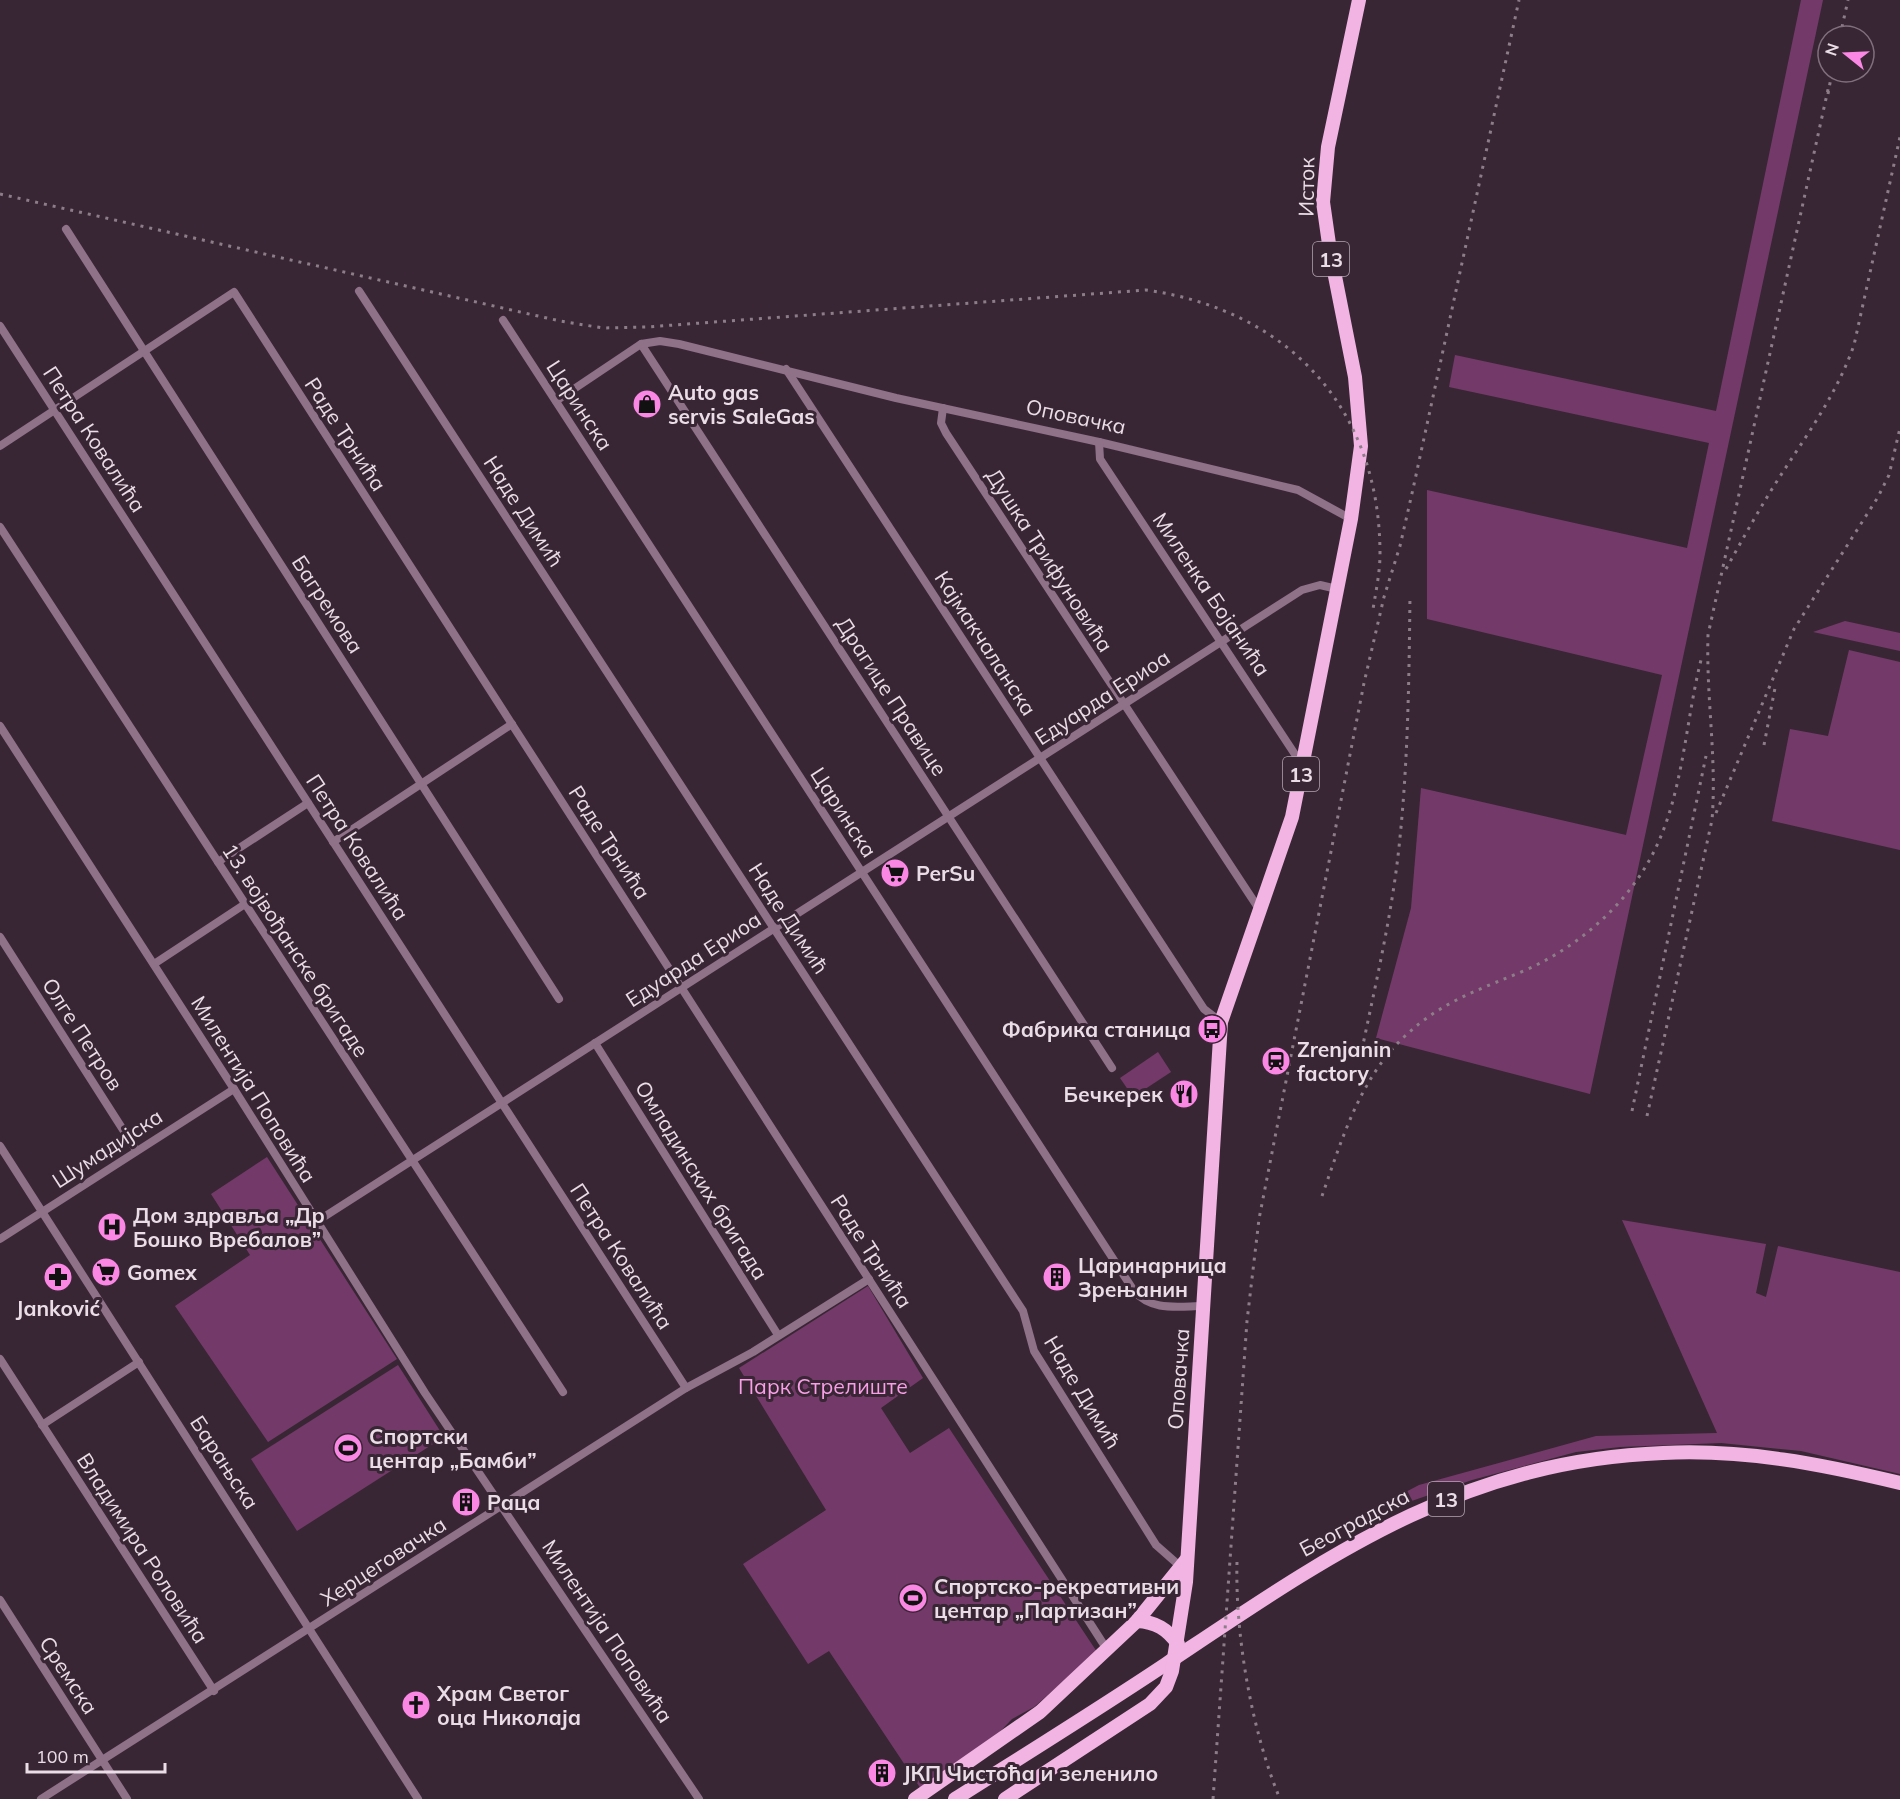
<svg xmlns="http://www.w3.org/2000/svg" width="1900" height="1799" viewBox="0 0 1900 1799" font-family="Mulish,sans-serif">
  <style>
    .green { fill: #733a69 }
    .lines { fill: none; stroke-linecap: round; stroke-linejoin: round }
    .street { stroke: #8f7188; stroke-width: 8 }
    .primary { stroke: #f1b4e3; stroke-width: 14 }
    .rail { stroke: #8d7d89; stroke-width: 3; stroke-dasharray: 3 6; stroke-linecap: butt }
    .labels { text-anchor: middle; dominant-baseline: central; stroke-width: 6; stroke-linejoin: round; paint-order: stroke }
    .shield { fill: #392635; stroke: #b5a6b2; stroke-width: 1.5 }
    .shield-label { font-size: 20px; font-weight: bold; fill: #eadde7 }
    .street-label { font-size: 21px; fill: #eadde7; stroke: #392635 }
    .poi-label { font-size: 21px; font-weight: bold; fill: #eadde7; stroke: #392635; text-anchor: start }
    .park-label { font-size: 21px; fill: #f99fe7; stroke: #392635 }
  </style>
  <rect width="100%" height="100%" fill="#392635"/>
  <g class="green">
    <path d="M 1801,0 L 1823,0 L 1590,1094 L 1376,1038 L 1411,908 L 1421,788 L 1626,835 L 1662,675 L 1427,619 L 1427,490 L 1687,548 L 1709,443 L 1449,387 L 1455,355 L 1716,411 Z"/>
    <path d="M 1845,621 L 1900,633 L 1900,651 L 1813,632 Z"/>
    <path d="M 1849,650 L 1900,662 L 1900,850 L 1772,821 L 1790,729 L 1828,736 Z"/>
    <path d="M 1158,1052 L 1171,1072 L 1133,1097 L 1120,1078 Z"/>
    <path d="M 267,1157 L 397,1359 L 268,1442 L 175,1306 L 250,1255 L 211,1194 Z"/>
    <path d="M 1622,1220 L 1766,1244 L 1756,1293 L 1766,1297 L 1778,1246 L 1900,1272 L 1900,1474 L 1801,1451 L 1721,1443 L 1620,1447 L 1576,1452 L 1472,1480 L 1403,1504 L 1400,1495 L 1419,1485 L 1596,1436 L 1717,1433 Z"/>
    <path d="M 868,1286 L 923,1378 L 881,1408 L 910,1453 L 949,1428 L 1097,1652 L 1034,1707 L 1012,1719 L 992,1740 L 921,1789 L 829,1651 L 808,1664 L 743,1564 L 826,1510 L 739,1368 Z"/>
    <path d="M 398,1365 L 444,1437 L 297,1531 L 251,1459 Z"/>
  </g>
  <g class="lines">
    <g class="street">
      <path d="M 66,229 L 559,999"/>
      <path d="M 359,291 L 1023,1311 L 1034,1351 L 1156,1545 L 1181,1567"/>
      <path d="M 503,320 L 1134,1291 C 1152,1312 1179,1306 1204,1306"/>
      <path d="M 0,326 L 686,1388"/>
      <path d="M 641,344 L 1112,1068"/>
      <path d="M 786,369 L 1204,1009 L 1221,1022"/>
      <path d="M 556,401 L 641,344 L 660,341 L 679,344 L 896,398 L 1099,442 L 1298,490 L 1351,519"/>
      <path d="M 943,408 L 941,423 L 946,433 L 1259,909"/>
      <path d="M 1099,442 L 1100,459 L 1302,765"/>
      <path d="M 0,446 L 234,292 L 1106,1648"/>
      <path d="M 0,527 L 563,1392"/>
      <path d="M 0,726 L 234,1089 L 425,1393 L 699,1799"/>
      <path d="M 333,842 L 512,724"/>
      <path d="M 218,862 L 308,803"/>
      <path d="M 0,937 L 136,1150"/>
      <path d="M 154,964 L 245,904"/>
      <path d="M 595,1043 L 778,1335"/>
      <path d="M 0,1146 L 418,1799"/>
      <path d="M 316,1222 L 1302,590 L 1320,585 L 1337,589"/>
      <path d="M 0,1239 L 234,1089"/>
      <path d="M 0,1359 L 214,1691"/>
      <path d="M 42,1425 L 139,1362"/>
      <path d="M 0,1600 L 127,1799"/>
      <path d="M 41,1799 L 686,1388 L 753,1352 L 869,1279"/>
    </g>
    <g class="primary">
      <path d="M 1137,1621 C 1156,1622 1167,1629 1178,1644"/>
      <path d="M 915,1799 L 1040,1712 L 1137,1621 L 1187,1559"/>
      <path d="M 955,1799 C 1026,1754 1097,1710 1166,1664 C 1328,1556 1460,1461 1663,1453 C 1745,1449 1821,1464 1900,1483"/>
      <path d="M 1005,1799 L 1150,1704 L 1166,1687 L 1172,1671 L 1186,1582 L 1221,1022 L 1292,817 L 1351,519 L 1361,446 L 1355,377 L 1330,251 L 1323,202 L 1328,147 L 1359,0"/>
    </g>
    <g class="rail">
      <path d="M 1840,36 L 1848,0"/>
      <path d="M 1828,94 L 1832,72"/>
      <path d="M 0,194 L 560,321 L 603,328 L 647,327 L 1146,290 C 1288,310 1380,408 1380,554 C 1380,572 1376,591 1373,609"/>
      <path d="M 1726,569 C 1741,542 1756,515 1772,489 C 1802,441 1835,399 1854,345 L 1900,137"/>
      <path d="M 1764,745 L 1775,688"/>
      <path d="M 1716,813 L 1794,629 L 1878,497 L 1889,475 L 1900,428"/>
      <path d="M 1360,1059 C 1374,991 1390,924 1398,856 C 1408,769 1409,682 1410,595"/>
      <path d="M 1632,1111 L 1706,756"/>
      <path d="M 1647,1116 L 1712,820 C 1717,759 1706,697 1708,635 L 1829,85"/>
      <path d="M 1322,1196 C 1342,1139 1360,1078 1405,1036 C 1443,1000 1482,989 1528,969 C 1576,947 1619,911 1646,866 C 1683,805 1684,728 1701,660"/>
      <path d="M 1237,1562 C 1235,1636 1252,1732 1280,1799"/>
      <path d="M 1213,1799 L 1247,1321 L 1259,1219 L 1364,683 L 1384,597 L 1400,546 L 1413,489 L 1519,0"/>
    </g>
  </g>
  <defs>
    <g id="shop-disc" transform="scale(1.5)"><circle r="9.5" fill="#fb87e5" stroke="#392635"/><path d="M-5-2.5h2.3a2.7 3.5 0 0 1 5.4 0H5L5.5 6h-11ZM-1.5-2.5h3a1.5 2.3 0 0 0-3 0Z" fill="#111"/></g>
    <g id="supermarket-disc" transform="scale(1.5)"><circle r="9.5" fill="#fb87e5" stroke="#392635"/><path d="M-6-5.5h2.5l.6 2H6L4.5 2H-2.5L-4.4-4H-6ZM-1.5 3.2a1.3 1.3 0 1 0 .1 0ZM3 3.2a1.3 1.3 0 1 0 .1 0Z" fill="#111"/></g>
    <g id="bus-disc" transform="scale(1.5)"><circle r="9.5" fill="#fb87e5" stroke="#392635"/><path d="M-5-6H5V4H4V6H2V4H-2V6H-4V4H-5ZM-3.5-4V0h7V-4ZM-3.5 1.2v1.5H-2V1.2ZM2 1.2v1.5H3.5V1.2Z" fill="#111"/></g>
    <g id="station-disc" transform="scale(1.5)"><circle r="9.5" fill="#fb87e5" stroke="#392635"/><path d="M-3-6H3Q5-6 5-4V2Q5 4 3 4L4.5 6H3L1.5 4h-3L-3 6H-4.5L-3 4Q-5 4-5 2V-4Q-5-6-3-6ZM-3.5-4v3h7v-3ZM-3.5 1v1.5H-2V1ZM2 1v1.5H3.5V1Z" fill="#111"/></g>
    <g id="restaurant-disc" transform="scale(1.5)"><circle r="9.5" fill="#fb87e5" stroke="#392635"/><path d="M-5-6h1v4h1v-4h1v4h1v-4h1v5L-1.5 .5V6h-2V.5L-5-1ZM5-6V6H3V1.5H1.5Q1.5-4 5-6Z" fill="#111"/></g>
    <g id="hospital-disc" transform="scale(1.5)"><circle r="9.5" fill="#fb87e5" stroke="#392635"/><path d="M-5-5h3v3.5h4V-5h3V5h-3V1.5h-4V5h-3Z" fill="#111"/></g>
    <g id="pharmacy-disc" transform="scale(1.5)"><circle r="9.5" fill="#fb87e5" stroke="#392635"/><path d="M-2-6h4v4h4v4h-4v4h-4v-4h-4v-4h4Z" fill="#111"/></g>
    <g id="building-disc" transform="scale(1.5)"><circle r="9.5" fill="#fb87e5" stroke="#392635"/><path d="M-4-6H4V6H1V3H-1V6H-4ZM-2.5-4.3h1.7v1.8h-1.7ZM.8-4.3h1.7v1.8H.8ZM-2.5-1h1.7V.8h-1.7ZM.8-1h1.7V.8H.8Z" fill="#111"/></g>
    <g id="stadium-disc" transform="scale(1.5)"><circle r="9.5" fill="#fb87e5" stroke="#392635"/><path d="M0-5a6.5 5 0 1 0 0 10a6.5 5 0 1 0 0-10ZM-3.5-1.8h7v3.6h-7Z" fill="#111"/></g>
    <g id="church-disc" transform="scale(1.5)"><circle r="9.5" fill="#fb87e5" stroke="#392635"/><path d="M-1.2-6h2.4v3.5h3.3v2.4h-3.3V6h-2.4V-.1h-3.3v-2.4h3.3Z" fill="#111"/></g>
  </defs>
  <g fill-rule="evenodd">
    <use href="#shop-disc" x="647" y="404"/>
    <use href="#supermarket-disc" x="895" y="873"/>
    <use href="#bus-disc" x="1212" y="1029"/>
    <use href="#station-disc" x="1276" y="1061"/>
    <use href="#restaurant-disc" x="1184" y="1094"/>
    <use href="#hospital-disc" x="112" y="1227"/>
    <use href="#supermarket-disc" x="106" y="1272"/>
    <use href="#pharmacy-disc" x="58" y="1277"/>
    <use href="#building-disc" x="1057" y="1277"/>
    <use href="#stadium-disc" x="348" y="1448"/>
    <use href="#building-disc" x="466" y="1502"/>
    <use href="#stadium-disc" x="913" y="1598"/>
    <use href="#church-disc" x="416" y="1705"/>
    <use href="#building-disc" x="882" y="1773"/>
  </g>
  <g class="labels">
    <g class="shield">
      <rect x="1313" y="242" width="36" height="34" rx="4.5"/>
      <rect x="1283" y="757" width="36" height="34" rx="4.5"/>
      <rect x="1428" y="1482" width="36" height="34" rx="4.5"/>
    </g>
    <g class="shield-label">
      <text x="1331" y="259">13</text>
      <text x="1301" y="774">13</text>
      <text x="1446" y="1499">13</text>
    </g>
    <g class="street-label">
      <text transform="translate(1306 187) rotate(-89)">Исток</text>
      <text transform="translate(580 405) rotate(57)">Царинска</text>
      <text transform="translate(1076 416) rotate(12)">Оповачка</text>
      <text transform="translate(346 434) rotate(57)">Раде Трнића</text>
      <text transform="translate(95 439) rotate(57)">Петра Ковалића</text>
      <text transform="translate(524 511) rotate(57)">Наде Димић</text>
      <text transform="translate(1050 560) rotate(57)">Душка Трифуновића</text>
      <text transform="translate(1212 594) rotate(56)">Миленка Бојанића</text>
      <text transform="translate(328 604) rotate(57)">Багремова</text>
      <text transform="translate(986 643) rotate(57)">Кајмакчаланска</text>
      <text transform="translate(892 696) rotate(57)">Драгице Правице</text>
      <text transform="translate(1102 697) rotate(-33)">Едуарда Ериоа</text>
      <text transform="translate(844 812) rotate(57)">Царинска</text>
      <text transform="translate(610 842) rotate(57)">Раде Трнића</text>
      <text transform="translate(358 847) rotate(57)">Петра Ковалића</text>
      <text transform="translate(789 918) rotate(57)">Наде Димић</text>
      <text transform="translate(296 950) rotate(57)">13. војвођанске бригаде</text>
      <text transform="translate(693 959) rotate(-33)">Едуарда Ериоа</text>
      <text transform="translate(83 1034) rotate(57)">Олге Петров</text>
      <text transform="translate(254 1089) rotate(58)">Милентија Поповића</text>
      <text transform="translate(107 1148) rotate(-33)">Шумадијска</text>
      <text transform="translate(702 1180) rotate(58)">Омладинских бригада</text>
      <text transform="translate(872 1251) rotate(57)">Раде Трнића</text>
      <text transform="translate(622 1256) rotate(57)">Петра Ковалића</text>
      <text transform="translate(1178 1379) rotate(-86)">Оповачка</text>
      <text transform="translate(1083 1392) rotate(59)">Наде Димић</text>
      <text transform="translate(225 1462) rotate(57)">Барањска</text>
      <text transform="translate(1354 1522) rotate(-28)">Београдска</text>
      <text transform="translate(143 1548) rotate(57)">Владимира Роловића</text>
      <text transform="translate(383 1561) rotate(-33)">Херцеговачка</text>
      <text transform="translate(608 1631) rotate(56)">Милентија Поповића</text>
      <text transform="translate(69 1675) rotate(57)">Сремска</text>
    </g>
    <g class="poi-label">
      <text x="668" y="392">Auto gas<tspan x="668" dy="24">servis SaleGas</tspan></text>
      <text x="916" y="873">PerSu</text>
      <text x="1191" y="1029" text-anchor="end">Фабрика станица</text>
      <text x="1297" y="1049">Zrenjanin<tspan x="1297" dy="24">factory</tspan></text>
      <text x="1163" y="1094" text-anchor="end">Бечкерек</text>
      <text x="133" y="1215">Дом здравља „Др<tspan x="133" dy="24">Бошко Вребалов”</tspan></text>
      <text x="1078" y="1265">Царинарница<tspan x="1078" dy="24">Зрењанин</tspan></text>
      <text x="127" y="1272">Gomex</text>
      <text x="58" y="1308" text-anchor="middle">Janković</text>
      <text x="369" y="1436">Спортски<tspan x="369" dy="24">центар „Бамби”</tspan></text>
      <text x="487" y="1502">Раца</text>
      <text x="934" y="1586">Спортско-рекреативни<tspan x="934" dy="24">центар „Партизан”</tspan></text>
      <text x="437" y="1693">Храм Светог<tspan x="437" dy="24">оца Николаја</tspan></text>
      <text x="903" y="1773">ЈКП Чистоћа и зеленило</text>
    </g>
    <g class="park-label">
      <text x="823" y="1386">Парк Стрелиште</text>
    </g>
  </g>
  <g transform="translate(1846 54) rotate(288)"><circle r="28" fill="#392635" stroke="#806f7c" stroke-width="1.5"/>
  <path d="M0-4.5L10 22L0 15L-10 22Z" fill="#fb87e5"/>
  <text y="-9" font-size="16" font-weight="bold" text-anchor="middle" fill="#eadde7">N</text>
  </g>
  <path d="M27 1763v9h138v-9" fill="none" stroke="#eadde7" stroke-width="3"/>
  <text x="36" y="1763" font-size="18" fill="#eadde7" stroke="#392635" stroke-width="4.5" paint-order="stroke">100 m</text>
</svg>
